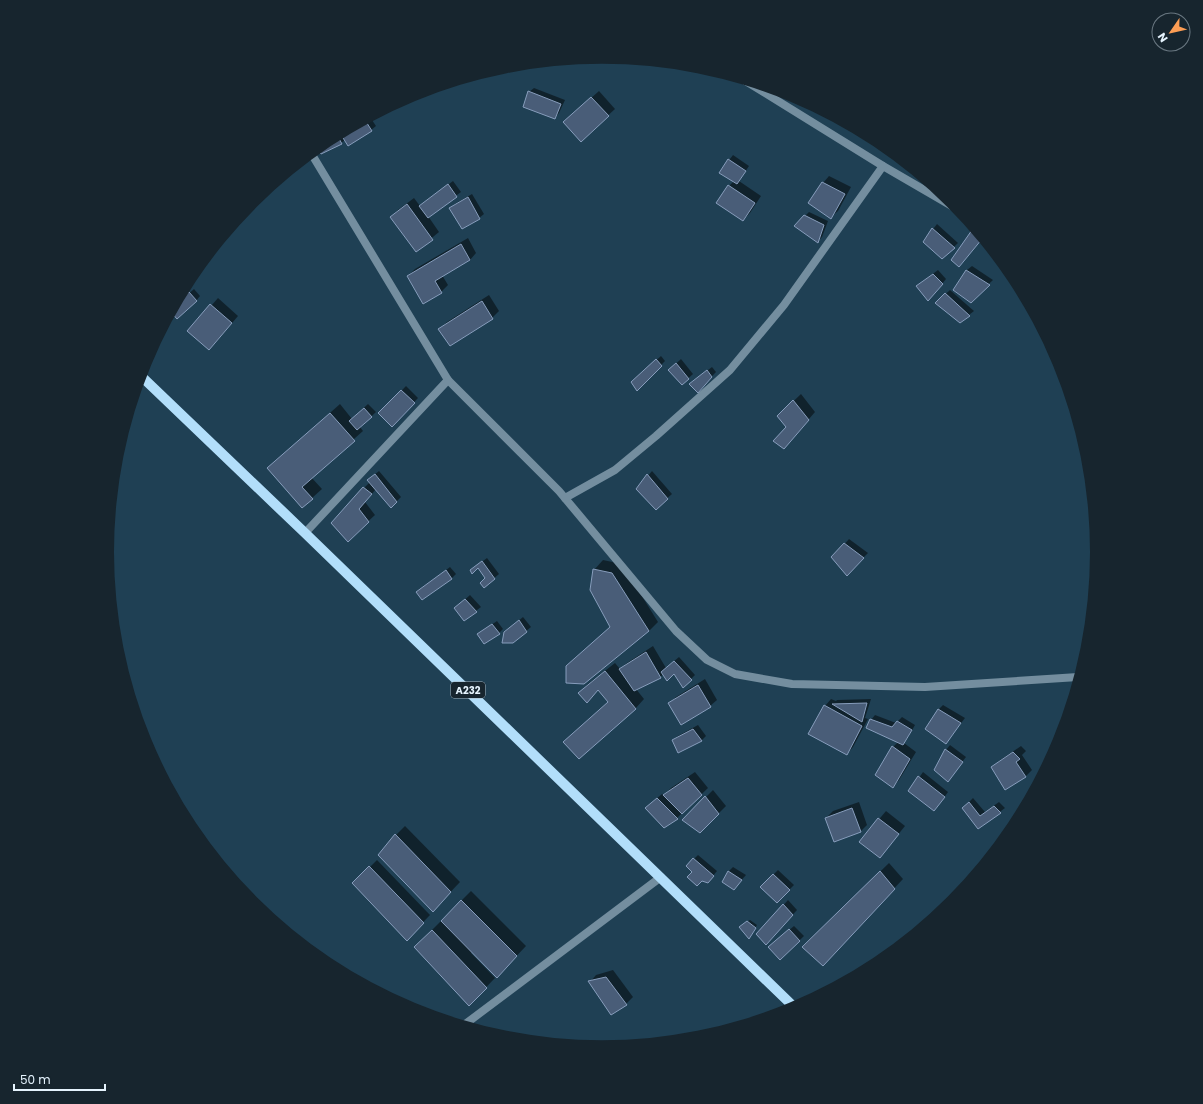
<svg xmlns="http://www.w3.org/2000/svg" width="1203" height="1104" viewBox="0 0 1203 1104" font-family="Poppins,sans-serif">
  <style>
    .shadow { fill: #0007 }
    .building { fill: #495d78; stroke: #879dbc }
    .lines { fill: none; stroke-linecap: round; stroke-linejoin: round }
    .minor { stroke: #748e9f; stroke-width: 8 }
    .primary { stroke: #b2defa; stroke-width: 10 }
    .labels { text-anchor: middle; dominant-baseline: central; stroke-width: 3; stroke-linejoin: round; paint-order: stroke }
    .shield { fill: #17252e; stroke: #a7b5bf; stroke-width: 1 }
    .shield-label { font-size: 10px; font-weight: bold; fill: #e5f3fd }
  </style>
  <rect width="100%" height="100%" fill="#1f4054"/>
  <g class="shadow">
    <path d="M 534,88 L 565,100 L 559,113 L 555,118 L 529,92 Z"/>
    <path d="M 599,91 L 615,109 L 581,140 L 571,116 Z"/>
    <path d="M 370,117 L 376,126 L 371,130 L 345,140 L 341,143 L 327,140 Z"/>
    <path d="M 733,155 L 749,166 L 739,181 L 761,196 L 750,213 L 743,220 L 729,186 L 734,181 L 720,172 Z"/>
    <path d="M 829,176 L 851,187 L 838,211 L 831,217 L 823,183 Z"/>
    <path d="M 453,181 L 461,192 L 428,216 L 439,232 L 416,251 L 391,217 L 398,210 L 414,198 L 420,206 Z"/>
    <path d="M 472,194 L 484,214 L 479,218 L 450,208 L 455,204 Z"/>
    <path d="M 809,212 L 828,221 L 822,237 L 818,241 L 795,226 Z"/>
    <path d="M 937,224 L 958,243 L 942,258 L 924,241 Z"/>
    <path d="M 974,229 L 982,239 L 953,260 L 973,230 Z"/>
    <path d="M 468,238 L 476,253 L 470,260 L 442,275 L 448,285 L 441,292 L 408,276 L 415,269 Z"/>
    <path d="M 972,266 L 993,280 L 971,301 L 955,290 L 967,270 Z"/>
    <path d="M 938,270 L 946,279 L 933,295 L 922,282 Z"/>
    <path d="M 194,289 L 200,296 L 196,301 L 174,307 Z"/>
    <path d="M 950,290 L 974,311 L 960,322 L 937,302 Z"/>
    <path d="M 489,295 L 499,311 L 492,318 L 450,345 L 440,329 L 447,322 Z"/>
    <path d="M 218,298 L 238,316 L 216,342 L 189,331 Z"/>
    <path d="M 661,356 L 665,361 L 637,390 L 636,378 Z"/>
    <path d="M 681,359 L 693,374 L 682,384 L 669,370 Z"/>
    <path d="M 712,367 L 716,372 L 702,387 L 695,380 Z"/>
    <path d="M 406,386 L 418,398 L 392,426 L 380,413 Z"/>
    <path d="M 801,394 L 815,412 L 784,448 L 788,427 L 778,416 Z"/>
    <path d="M 340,404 L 352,419 L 368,404 L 376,412 L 360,427 L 363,431 L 311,477 L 322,489 L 302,507 L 268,468 Z"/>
    <path d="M 379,471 L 401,497 L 391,507 L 376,489 L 365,502 L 375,515 L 348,540 L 364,488 L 370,482 L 368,480 Z"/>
    <path d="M 652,471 L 672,494 L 656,508 L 637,489 Z"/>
    <path d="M 849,539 L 868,553 L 847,574 L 833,557 Z"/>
    <path d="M 487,558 L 499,574 L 484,587 L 487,578 L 478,566 L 471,570 Z"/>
    <path d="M 603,560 L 622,564 L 658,622 L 649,631 L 611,627 L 594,570 Z"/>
    <path d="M 450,567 L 456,574 L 451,579 L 417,592 Z"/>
    <path d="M 470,595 L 481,607 L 464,620 L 460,604 Z"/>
    <path d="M 523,617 L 531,627 L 513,642 L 505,632 Z"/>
    <path d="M 497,621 L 503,629 L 499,633 L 478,634 Z"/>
    <path d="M 653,646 L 666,668 L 679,657 L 695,675 L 691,679 L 674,673 L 664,674 L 660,677 L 636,689 L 644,699 L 635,709 L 574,733 L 609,701 L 598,689 L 579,693 L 588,684 L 615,663 L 620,669 L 627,663 Z"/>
    <path d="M 705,679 L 717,700 L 710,706 L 669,704 L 676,697 Z"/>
    <path d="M 831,699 L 836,701 L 837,700 L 871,699 L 865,718 L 868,719 L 853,747 L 847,754 L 825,706 Z"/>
    <path d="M 943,705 L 965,718 L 946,742 L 938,710 Z"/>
    <path d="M 875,715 L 896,723 L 902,717 L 915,725 L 907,739 L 904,743 L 916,752 L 899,780 L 893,787 L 876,775 L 893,747 L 898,742 L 871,720 Z"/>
    <path d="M 698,725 L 706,736 L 702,740 L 678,751 L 673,740 L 678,736 Z"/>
    <path d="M 950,745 L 966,757 L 948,780 L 935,770 L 946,750 Z"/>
    <path d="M 1021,746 L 1026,751 L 1022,755 L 1032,770 L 1025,777 L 992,768 L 999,761 Z"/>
    <path d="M 695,772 L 708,788 L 677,818 L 664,826 L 650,804 L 662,794 L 664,796 L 671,788 Z"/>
    <path d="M 923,772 L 948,792 L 938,806 L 910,791 Z"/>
    <path d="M 713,790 L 726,806 L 700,832 L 683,820 Z"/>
    <path d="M 973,798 L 985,812 L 999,802 L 1005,808 L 978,828 L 967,804 Z"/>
    <path d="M 859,802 L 867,825 L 860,832 L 826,818 L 833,811 Z"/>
    <path d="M 886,811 L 905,826 L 880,857 L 860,842 Z"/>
    <path d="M 405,826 L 460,882 L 442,901 L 396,835 Z"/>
    <path d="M 698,855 L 717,871 L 712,877 L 693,872 L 694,859 Z"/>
    <path d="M 377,860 L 430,915 L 407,939 L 354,883 Z"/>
    <path d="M 889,863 L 903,879 L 832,955 L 803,947 Z"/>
    <path d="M 733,867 L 746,875 L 738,884 L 724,881 L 729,871 Z"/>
    <path d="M 778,870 L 794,885 L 777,902 L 761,887 Z"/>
    <path d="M 471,891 L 526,946 L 506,967 L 473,951 L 471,953 L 495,978 L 469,1005 L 415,947 Z"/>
    <path d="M 788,900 L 797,910 L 770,940 L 758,934 Z"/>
    <path d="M 750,920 L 757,925 L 749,937 L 742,925 Z"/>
    <path d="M 794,926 L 804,936 L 780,959 L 774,943 Z"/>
    <path d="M 613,970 L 633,997 L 626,1004 L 590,982 L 596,975 Z"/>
  </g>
  <g class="building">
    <path d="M 528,91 L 561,104 L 555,119 L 523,107 Z"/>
    <path d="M 591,97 L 609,116 L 581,142 L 563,122 Z"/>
    <path d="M 365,120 L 372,131 L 348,146 L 340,133 Z"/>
    <path d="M 337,135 L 342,144 L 321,154 L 317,148 L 327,140 Z"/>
    <path d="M 728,159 L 746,171 L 737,184 L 719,173 Z"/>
    <path d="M 822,182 L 845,194 L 831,219 L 808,203 Z"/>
    <path d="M 448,184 L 457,197 L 428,218 L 419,206 Z"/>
    <path d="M 728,185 L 755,203 L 743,221 L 716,203 Z"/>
    <path d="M 468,197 L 480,219 L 462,229 L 449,208 Z"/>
    <path d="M 407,204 L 433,240 L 416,252 L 390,217 Z"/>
    <path d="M 804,215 L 824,225 L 818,243 L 794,226 Z"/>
    <path d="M 932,228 L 955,248 L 942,259 L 923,242 Z"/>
    <path d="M 972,230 L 982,239 L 959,267 L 951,260 Z"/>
    <path d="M 461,244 L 470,260 L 435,281 L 442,293 L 423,304 L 407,276 Z"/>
    <path d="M 966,270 L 990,285 L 971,303 L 953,290 Z"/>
    <path d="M 933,274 L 943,284 L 928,301 L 916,286 Z"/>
    <path d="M 189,292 L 197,301 L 177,319 L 171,312 L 175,305 Z"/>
    <path d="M 945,293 L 970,316 L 960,323 L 935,303 Z"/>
    <path d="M 482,301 L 493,319 L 450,346 L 438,329 Z"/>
    <path d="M 210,304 L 232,323 L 209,350 L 187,331 Z"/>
    <path d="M 656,359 L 662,366 L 637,391 L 631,382 Z"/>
    <path d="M 676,363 L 689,379 L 682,385 L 668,370 Z"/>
    <path d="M 707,370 L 712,377 L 698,393 L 689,384 Z"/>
    <path d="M 401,390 L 415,403 L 392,427 L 378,413 Z"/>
    <path d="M 793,400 L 809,420 L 784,449 L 773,441 L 786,427 L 777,416 Z"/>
    <path d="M 364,408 L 372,417 L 357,430 L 349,421 Z"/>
    <path d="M 330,413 L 355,441 L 302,487 L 313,499 L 302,508 L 267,468 Z"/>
    <path d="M 375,474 L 397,502 L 391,508 L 367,480 Z"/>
    <path d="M 647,474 L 668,499 L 656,510 L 636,489 Z"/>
    <path d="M 363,487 L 372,494 L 359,509 L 369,522 L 348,542 L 331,523 Z"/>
    <path d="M 844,543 L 864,558 L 847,576 L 831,557 Z"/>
    <path d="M 482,561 L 495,579 L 484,588 L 480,583 L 485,578 L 478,568 L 472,574 L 470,570 Z"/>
    <path d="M 593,569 L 612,573 L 649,631 L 584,684 L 566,683 L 566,666 L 610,627 L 590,590 Z"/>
    <path d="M 446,570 L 452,579 L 422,600 L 416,592 Z"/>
    <path d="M 465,599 L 477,612 L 464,621 L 454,608 Z"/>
    <path d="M 519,620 L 527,632 L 513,643 L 502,643 L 504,632 Z"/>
    <path d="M 492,624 L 500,634 L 484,644 L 477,634 Z"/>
    <path d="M 646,652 L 661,678 L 634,691 L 619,669 Z"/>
    <path d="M 674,661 L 692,680 L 683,688 L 674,674 L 667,681 L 661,672 Z"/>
    <path d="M 605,671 L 636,709 L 579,759 L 563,742 L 608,702 L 598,690 L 587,703 L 578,693 Z"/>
    <path d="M 698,685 L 711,707 L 681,725 L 668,703 Z"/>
    <path d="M 867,703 L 862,722 L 832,704 Z"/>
    <path d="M 824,705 L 862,726 L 847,755 L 808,734 Z"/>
    <path d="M 938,709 L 961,723 L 946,744 L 925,729 Z"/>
    <path d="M 870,719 L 892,727 L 897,721 L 912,730 L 903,745 L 866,728 Z"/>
    <path d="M 693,729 L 702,741 L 678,753 L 672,740 Z"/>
    <path d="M 892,746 L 910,759 L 893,788 L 875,775 Z"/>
    <path d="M 945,749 L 963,762 L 948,782 L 934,770 Z"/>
    <path d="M 1013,752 L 1020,759 L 1016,762 L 1026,777 L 1005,790 L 991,767 Z"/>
    <path d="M 918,776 L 945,797 L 934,811 L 908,791 Z"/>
    <path d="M 688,778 L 702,795 L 682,814 L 663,795 Z"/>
    <path d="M 705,796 L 719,814 L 700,833 L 682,820 Z"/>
    <path d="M 657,798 L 678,819 L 664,828 L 645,808 Z"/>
    <path d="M 969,802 L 980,816 L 994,806 L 1001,813 L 978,829 L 962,808 Z"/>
    <path d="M 852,808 L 861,832 L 834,842 L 825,818 Z"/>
    <path d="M 878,818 L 899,834 L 880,858 L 859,842 Z"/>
    <path d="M 395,834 L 451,892 L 433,912 L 378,855 Z"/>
    <path d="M 693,858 L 714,876 L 708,883 L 702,881 L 697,886 L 687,877 L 692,872 L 686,866 Z"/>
    <path d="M 369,866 L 424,923 L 407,941 L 352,883 Z"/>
    <path d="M 728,871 L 742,880 L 734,890 L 722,882 Z"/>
    <path d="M 880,871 L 895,889 L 823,966 L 802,947 Z"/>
    <path d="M 773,874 L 790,890 L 777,903 L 760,887 Z"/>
    <path d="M 461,900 L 517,956 L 497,978 L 441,921 Z"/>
    <path d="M 783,904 L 793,915 L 766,945 L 756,934 Z"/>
    <path d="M 747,921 L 756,928 L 749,939 L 739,927 Z"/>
    <path d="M 789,929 L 800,941 L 780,960 L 768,947 Z"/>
    <path d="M 432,930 L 487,988 L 469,1006 L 414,947 Z"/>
    <path d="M 606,977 L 627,1005 L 611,1015 L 588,981 Z"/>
  </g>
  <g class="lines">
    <g class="minor">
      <path d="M 744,80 L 883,166 L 957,209"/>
      <path d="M 311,153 L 448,380 L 559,491 L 676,631 L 707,660 L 735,674 L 792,684 L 925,687 L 1078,677"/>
      <path d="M 565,498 L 615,470 L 656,436 L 730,370 L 784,305 L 883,166"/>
      <path d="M 305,533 L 448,380"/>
      <path d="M 464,1025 L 661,877"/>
    </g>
    <path class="primary" d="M 140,375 L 305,533 L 794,1007"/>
  </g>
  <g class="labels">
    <rect class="shield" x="451" y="682" width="34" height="16" rx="3"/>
    <g class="shield-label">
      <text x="468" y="690">A232</text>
    </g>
  </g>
  <path d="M0 0H1203V1104H0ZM114 552a488 488 0 1 1 976 0a488 488 0 1 1-976 0Z" fill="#17252e" fill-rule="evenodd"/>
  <g transform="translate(1171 32) rotate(236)"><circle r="19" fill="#17252e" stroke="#697781"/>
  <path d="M0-3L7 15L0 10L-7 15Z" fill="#fc9d54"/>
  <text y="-6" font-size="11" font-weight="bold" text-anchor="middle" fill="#e5f3fd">N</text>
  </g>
  <path d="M14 1084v6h91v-6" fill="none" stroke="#e5f3fd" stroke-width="2"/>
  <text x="20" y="1084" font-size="12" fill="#e5f3fd" stroke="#17252e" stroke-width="3" paint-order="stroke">50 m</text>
</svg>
